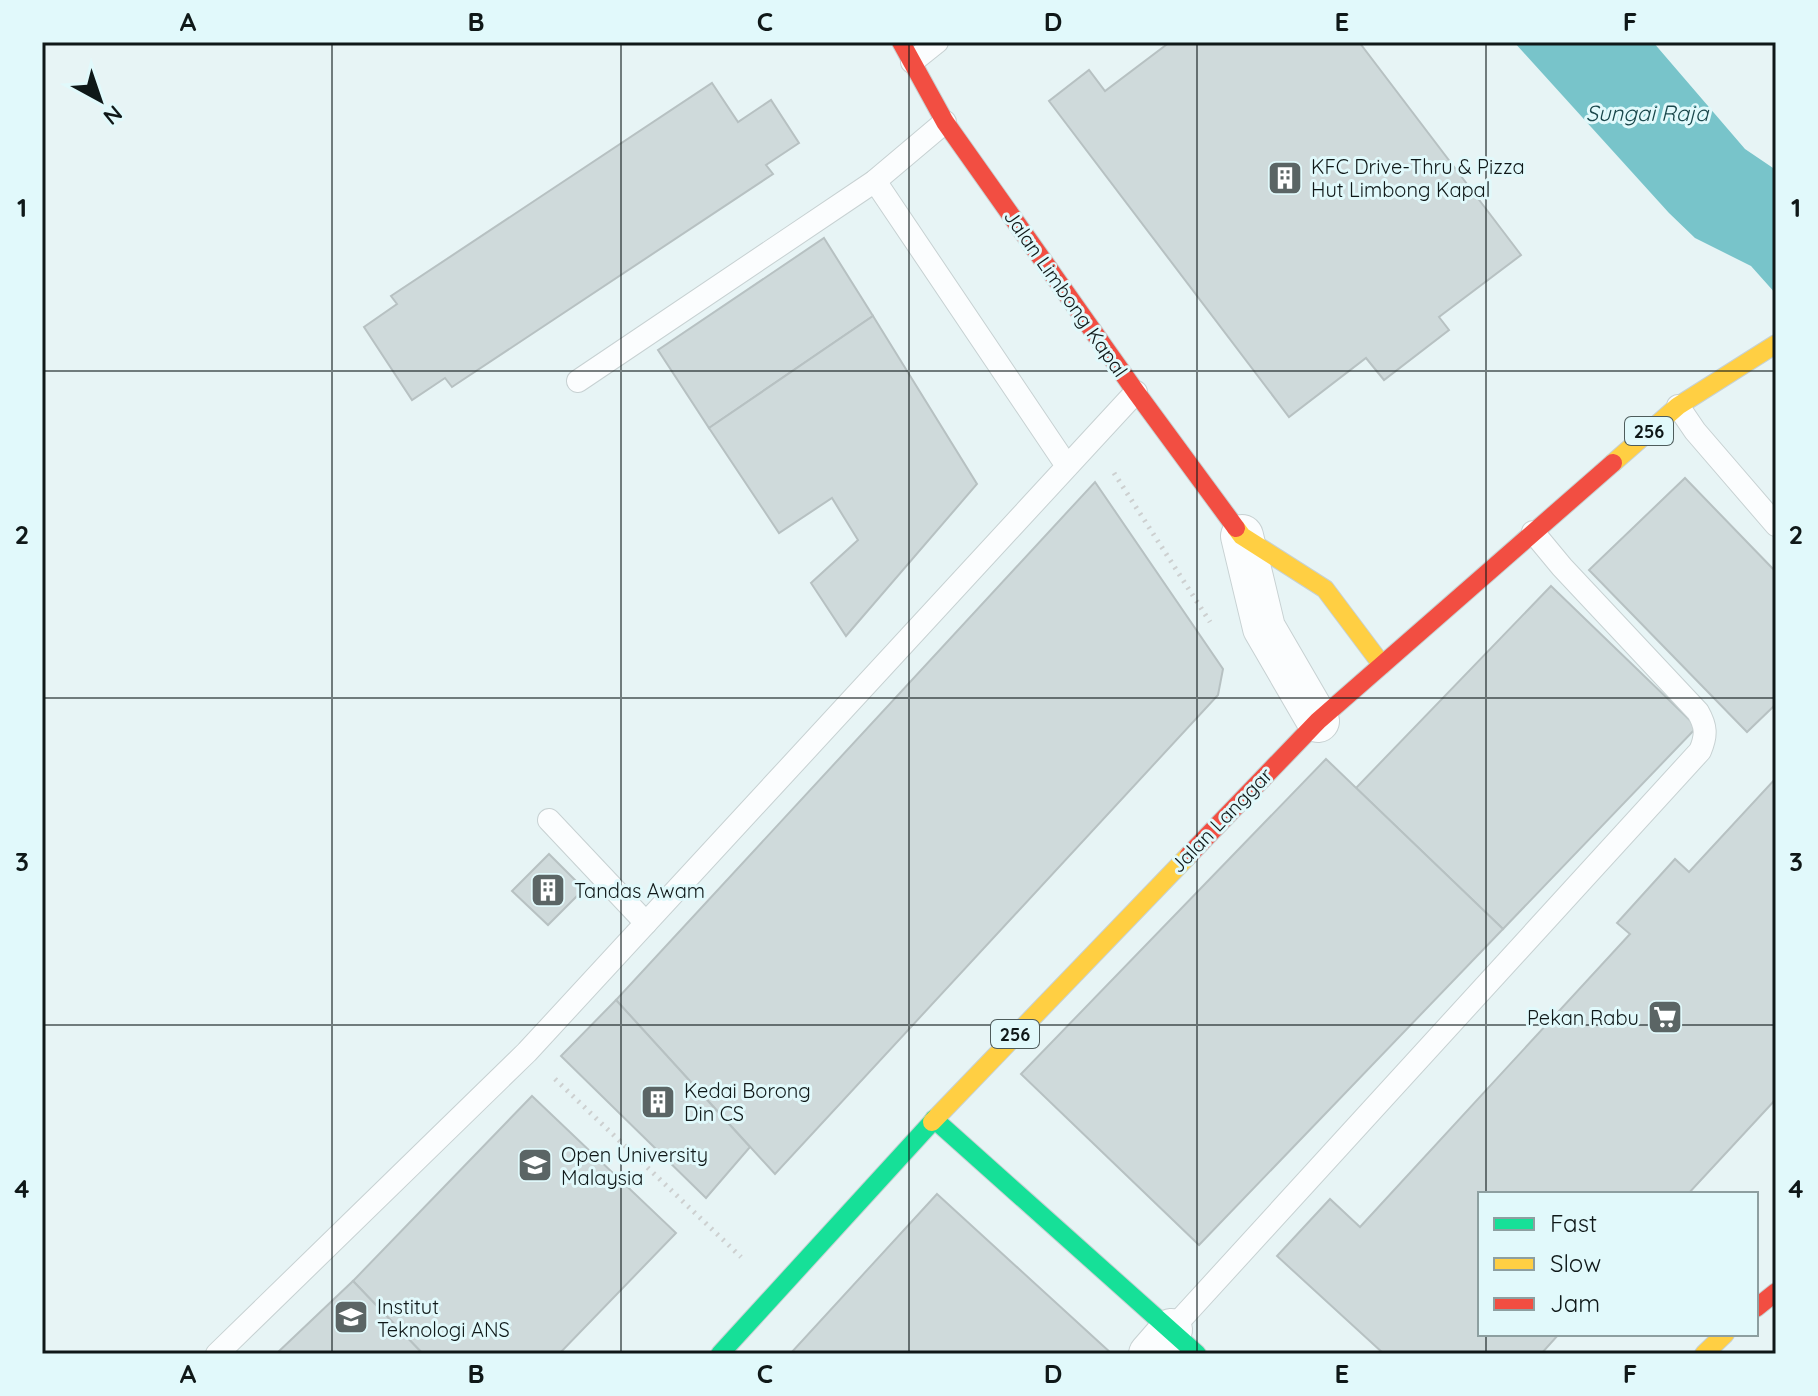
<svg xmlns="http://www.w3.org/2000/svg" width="1818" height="1396" viewBox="0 0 1818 1396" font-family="Quicksand,sans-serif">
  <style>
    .water { fill: #78c4ca }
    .building { fill: #cfdadb; stroke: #b7c1c2; stroke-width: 2 }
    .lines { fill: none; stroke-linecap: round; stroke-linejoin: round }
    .lane-casing { stroke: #c7d1d2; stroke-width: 24 }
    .street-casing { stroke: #c7d1d2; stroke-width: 44 }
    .fast-casing { stroke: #c7d1d2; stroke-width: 20 }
    .slow-casing { stroke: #c7d1d2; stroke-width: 20 }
    .jam-casing { stroke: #c7d1d2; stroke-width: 20 }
    .path { stroke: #cdd0d0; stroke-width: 5; stroke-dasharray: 2 6; stroke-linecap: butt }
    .lane { stroke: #fbfdfe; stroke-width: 22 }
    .street { stroke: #fbfdfe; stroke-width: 42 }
    .fast { stroke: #16e098; stroke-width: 18 }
    .slow { stroke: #ffcf43; stroke-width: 18 }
    .jam { stroke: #f24e42; stroke-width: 18 }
    .grid { fill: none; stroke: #0f1818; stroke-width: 2; stroke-opacity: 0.55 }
    .labels { text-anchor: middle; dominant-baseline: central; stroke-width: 6; stroke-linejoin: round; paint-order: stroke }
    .shield { fill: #e1f9fb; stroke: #4e5c5c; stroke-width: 2 }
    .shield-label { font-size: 18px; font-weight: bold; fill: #0f1818 }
    .poi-label { font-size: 20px; fill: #0f1818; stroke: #e1f9fb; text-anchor: start }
    .street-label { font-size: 20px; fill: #0f1818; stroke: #e1f9fb }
    .water-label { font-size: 22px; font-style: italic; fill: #19474b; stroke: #e1f9fb }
    .neatline { fill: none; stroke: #0f1818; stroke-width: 3 }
    .grid-label { font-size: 26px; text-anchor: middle; font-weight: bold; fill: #0f1818 }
  </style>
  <rect width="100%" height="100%" fill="#e7f4f5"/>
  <path class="water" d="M 1514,42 L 1653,42 L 1745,149 L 1776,170 L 1776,294 L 1751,266 L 1695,238 L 1669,213 Z"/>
  <g class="building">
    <path d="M 1170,42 L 1359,42 L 1521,255 L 1439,317 L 1449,330 L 1384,380 L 1366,358 L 1289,417 L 1049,101 L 1089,70 L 1105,91 Z"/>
    <path d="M 712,83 L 738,122 L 771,100 L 799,143 L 766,165 L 773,174 L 452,387 L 445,378 L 412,400 L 364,327 L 397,304 L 391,296 Z"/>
    <path d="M 824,238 L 873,316 L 709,428 L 658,350 Z"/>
    <path d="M 873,316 L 977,484 L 846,636 L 811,583 L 858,540 L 832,498 L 779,533 L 709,428 Z"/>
    <path d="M 1685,478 L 1776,572 L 1776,704 L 1747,732 L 1589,570 Z"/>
    <path d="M 1095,482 L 1223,669 L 1218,695 L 775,1174 L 616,1000 Z"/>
    <path d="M 1551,586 L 1697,727 L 1503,929 L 1356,788 Z"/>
    <path d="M 1326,759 L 1503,929 L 1199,1245 L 1021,1074 Z"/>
    <path d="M 1776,778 L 1776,1099 L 1688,1194 L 1480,1194 L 1480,1334 L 1559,1334 L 1541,1354 L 1384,1354 L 1277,1256 L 1330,1199 L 1360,1227 L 1630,934 L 1617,923 L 1675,859 L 1689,872 Z"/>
    <path d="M 549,854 L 584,889 L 548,925 L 512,891 Z"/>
    <path d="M 616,1000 L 750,1147 L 706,1198 L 561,1056 Z"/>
    <path d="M 532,1096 L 676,1233 L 559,1354 L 423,1354 L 353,1281 Z"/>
    <path d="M 937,1194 L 1112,1354 L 790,1354 Z"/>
    <path d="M 353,1281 L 423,1354 L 276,1354 Z"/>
  </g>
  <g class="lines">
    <g class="lane-casing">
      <g id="lane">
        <path d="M 912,62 L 937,42"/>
        <path d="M 875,181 L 1067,466"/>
        <path d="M 578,381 L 875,181 L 945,122"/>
        <path d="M 1678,406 L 1695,431 L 1776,525"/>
        <path d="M 549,820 L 646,923"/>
        <path d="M 1171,1330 L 1700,751 C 1707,735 1706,726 1698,712 L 1562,567 L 1533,532"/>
        <path d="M 217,1354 L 527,1052 L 1136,392"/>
      </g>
    </g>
    <g class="street-casing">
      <g id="street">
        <path d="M 1242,536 L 1264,628 L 1318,721"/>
        <path d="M 1150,1354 L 1171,1330"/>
      </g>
    </g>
    <g class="fast-casing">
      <g id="fast">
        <path d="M 934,1119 L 1197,1354"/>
        <path d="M 720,1354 L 932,1122"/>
      </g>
    </g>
    <g class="slow-casing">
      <g id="slow">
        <path d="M 1613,463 L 1678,406 L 1776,344"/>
        <path d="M 1236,528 L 1242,536 L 1325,589 L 1382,665"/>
        <path d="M 932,1122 L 1189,855"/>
        <path d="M 1704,1354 L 1725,1334"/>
      </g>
    </g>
    <g class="jam-casing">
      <g id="jam">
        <path d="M 901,42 L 945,122 L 1136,392 L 1236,528"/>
        <path d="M 1189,855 L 1318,721 L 1613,463"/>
        <path d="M 1756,1308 L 1776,1292"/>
      </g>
    </g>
    <g class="path">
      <path d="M 1114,473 L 1210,622"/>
      <path d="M 555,1079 L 741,1257"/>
    </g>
    <use href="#lane" class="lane"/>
    <use href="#street" class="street"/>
    <use href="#fast" class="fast"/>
    <use href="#slow" class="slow"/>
    <use href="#jam" class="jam"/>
  </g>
  <path class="grid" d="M 332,42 L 332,1354M 621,42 L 621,1354M 909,42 L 909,1354M 1197,42 L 1197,1354M 1486,42 L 1486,1194M 42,371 L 1776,371M 42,698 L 1776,698M 42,1025 L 1776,1025M 1486,1334 L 1486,1354"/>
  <defs>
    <g id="building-square" transform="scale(1.8)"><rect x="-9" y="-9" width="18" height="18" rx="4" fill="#5b6565" stroke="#e1f9fb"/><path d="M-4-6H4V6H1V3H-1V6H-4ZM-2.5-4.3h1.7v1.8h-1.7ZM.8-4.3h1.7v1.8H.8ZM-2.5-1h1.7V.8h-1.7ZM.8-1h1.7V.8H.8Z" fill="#fff"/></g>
    <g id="supermarket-square" transform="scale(1.8)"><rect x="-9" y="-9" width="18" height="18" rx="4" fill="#5b6565" stroke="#e1f9fb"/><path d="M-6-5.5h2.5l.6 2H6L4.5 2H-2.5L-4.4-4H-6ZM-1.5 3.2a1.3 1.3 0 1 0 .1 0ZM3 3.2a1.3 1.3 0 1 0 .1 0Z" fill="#fff"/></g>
    <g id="university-square" transform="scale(1.8)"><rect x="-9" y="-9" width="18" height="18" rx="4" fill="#5b6565" stroke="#e1f9fb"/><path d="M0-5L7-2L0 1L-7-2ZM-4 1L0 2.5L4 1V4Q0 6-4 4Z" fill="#fff"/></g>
  </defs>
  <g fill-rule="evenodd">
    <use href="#building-square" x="1285" y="178"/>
    <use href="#building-square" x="548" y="890"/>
    <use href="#supermarket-square" x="1665" y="1017"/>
    <use href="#building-square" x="658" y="1102"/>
    <use href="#university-square" x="535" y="1165"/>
    <use href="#university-square" x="351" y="1317"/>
  </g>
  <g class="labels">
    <g class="shield">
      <rect x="1625" y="417" width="48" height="28" rx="6"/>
      <rect x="991" y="1020" width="48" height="28" rx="6"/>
    </g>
    <g class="shield-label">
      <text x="1649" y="431">256</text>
      <text x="1015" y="1034">256</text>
    </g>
    <g class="poi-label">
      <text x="1311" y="166">KFC Drive-Thru &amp; Pizza<tspan x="1311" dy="23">Hut Limbong Kapal</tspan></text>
      <text x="574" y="890">Tandas Awam</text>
      <text x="1639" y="1017" text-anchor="end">Pekan Rabu</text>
      <text x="684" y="1090">Kedai Borong<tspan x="684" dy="23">Din CS</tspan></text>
      <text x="561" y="1154">Open University<tspan x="561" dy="23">Malaysia</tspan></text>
      <text x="377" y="1306">Institut<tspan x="377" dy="23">Teknologi ANS</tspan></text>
    </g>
    <g class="street-label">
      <text transform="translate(1066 293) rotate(55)">Jalan Limbong Kapal</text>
      <text transform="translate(1221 820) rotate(-46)">Jalan Langgar</text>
    </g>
    <g class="water-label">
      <text x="1647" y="113">Sungai Raja</text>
    </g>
  </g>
  <rect width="1818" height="1396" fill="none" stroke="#e1f9fb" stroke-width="88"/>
  <rect x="1478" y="1192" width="280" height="144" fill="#e1f9fb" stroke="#8d9fa0" stroke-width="2"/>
  <rect x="1494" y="1218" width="40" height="12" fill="#16e098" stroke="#8d9fa0" stroke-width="2"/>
  <text x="1550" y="1232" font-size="24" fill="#0f1818">Fast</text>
  <rect x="1494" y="1258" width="40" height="12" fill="#ffcf43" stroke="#8d9fa0" stroke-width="2"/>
  <text x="1550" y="1272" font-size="24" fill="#0f1818">Slow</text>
  <rect x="1494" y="1298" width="40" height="12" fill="#f24e42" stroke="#8d9fa0" stroke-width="2"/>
  <text x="1550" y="1312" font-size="24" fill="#0f1818">Jam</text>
  <g transform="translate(100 100) rotate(140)" stroke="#e1f9fb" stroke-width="6" paint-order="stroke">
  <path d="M0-6L14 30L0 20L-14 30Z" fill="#0f1818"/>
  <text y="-12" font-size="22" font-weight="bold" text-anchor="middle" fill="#0f1818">N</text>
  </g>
  <rect x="44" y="44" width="1730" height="1308" class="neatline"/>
  <g class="grid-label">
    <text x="188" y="31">A</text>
    <text x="476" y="31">B</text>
    <text x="765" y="31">C</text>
    <text x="1053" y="31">D</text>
    <text x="1342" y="31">E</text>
    <text x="1630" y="31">F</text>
    <text x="22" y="217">1</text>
    <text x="1796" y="217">1</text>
    <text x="22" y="544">2</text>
    <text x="1796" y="544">2</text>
    <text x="22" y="871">3</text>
    <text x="1796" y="871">3</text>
    <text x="22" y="1198">4</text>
    <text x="1796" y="1198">4</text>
    <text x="188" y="1383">A</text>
    <text x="476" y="1383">B</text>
    <text x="765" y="1383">C</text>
    <text x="1053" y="1383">D</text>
    <text x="1342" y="1383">E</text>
    <text x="1630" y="1383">F</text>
  </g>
</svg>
